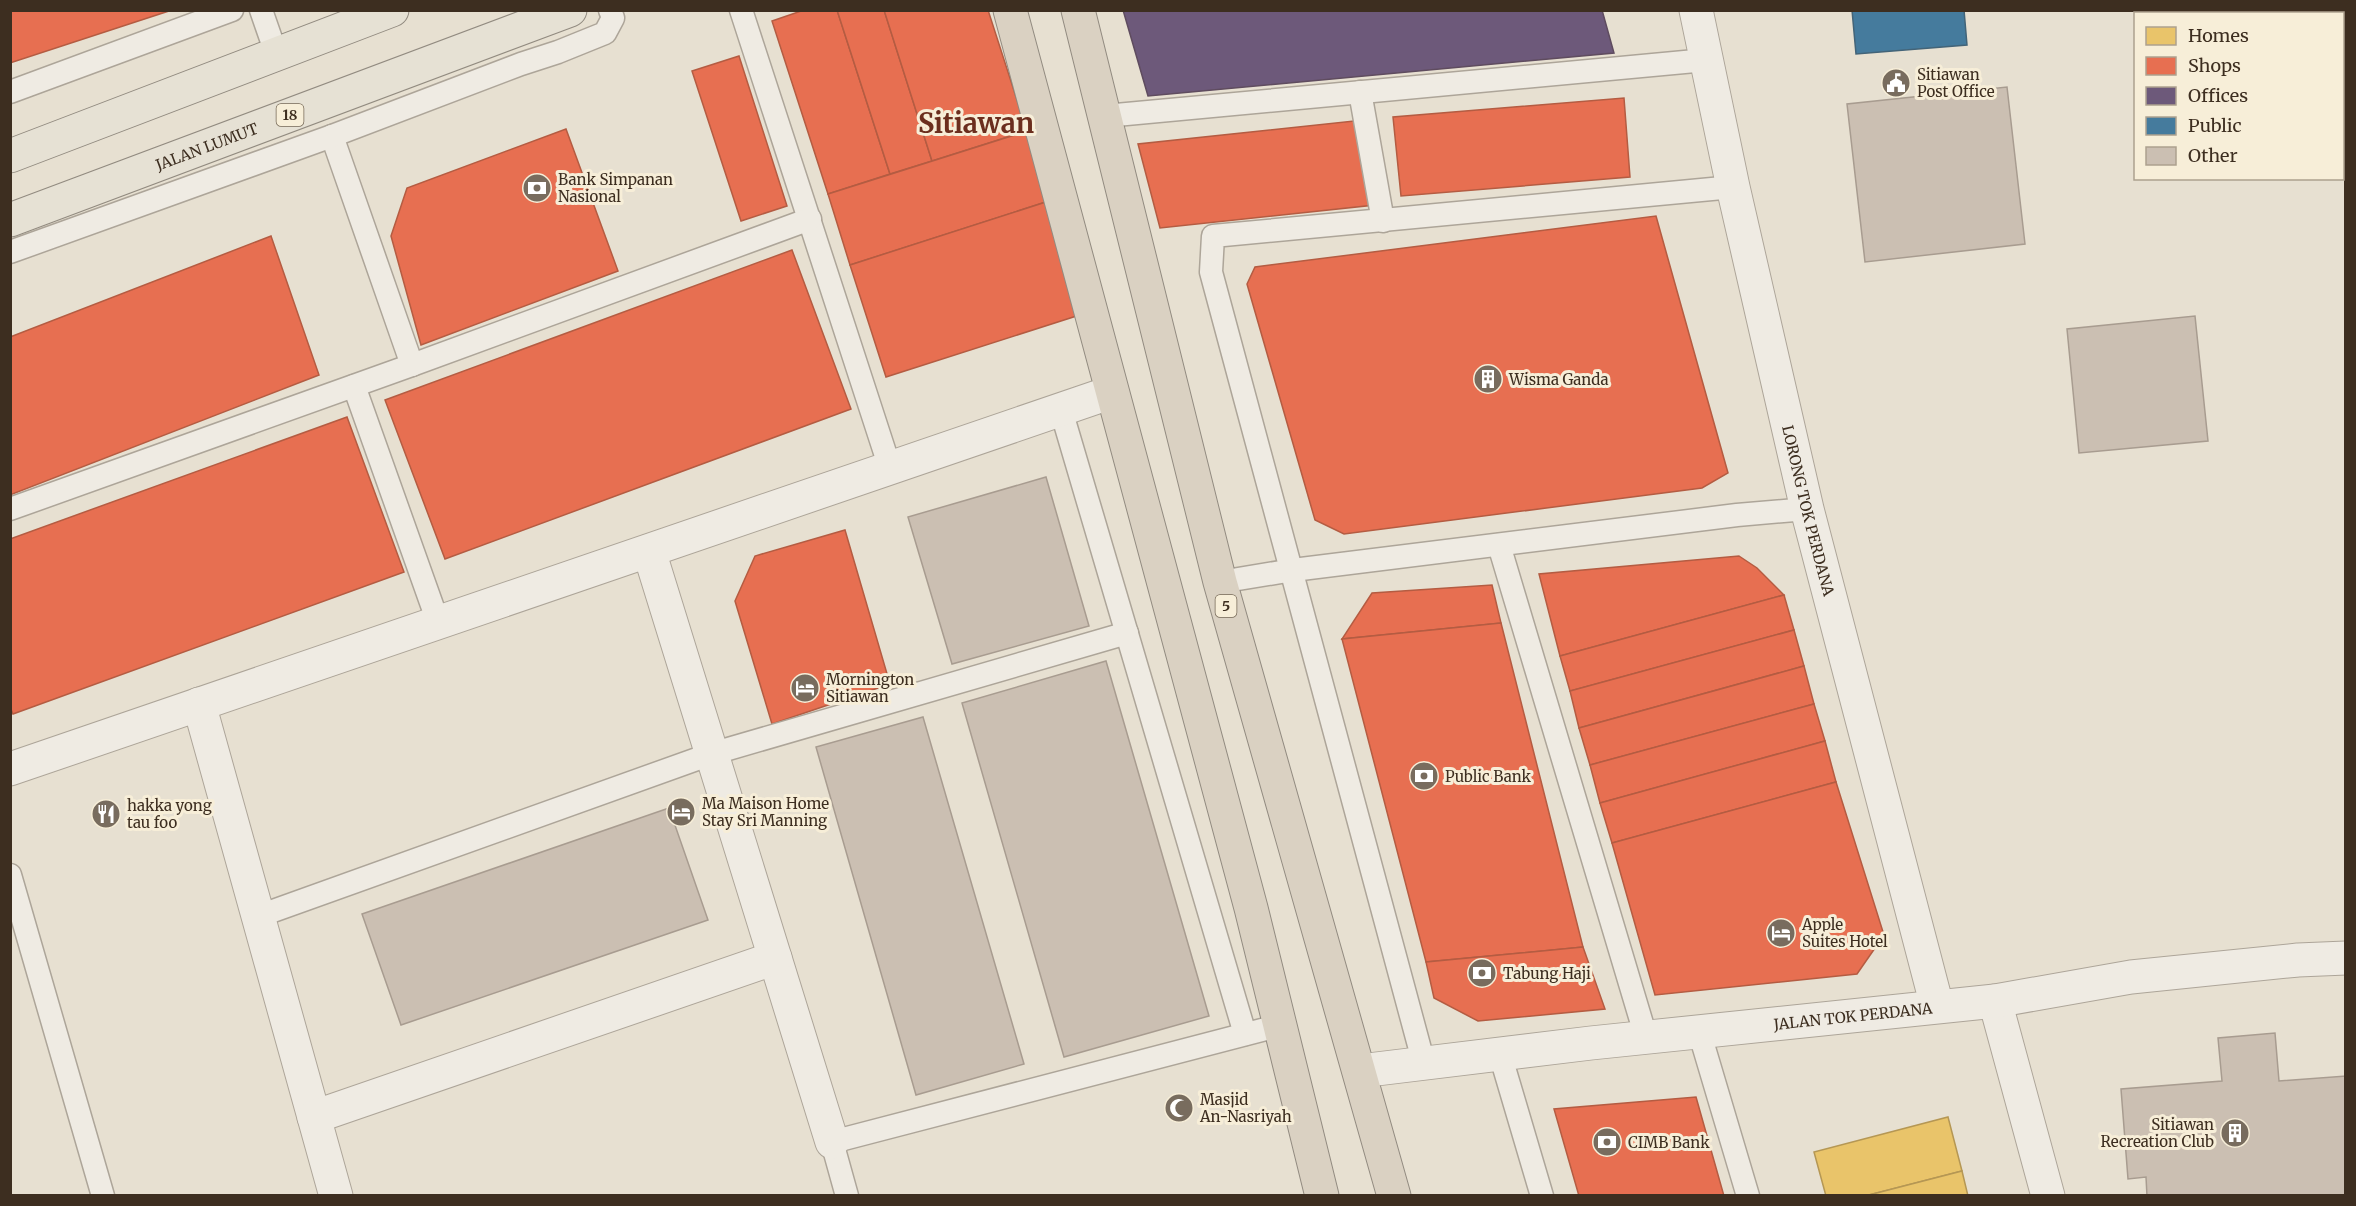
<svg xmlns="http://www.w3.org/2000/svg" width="2356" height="1206" viewBox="0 0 2356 1206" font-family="Merriweather,serif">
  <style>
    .homes { fill: #e9c46a; stroke: #b59754; stroke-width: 1.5 }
    .shops { fill: #e76f51; stroke: #b45c42; stroke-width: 1.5 }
    .offices { fill: #6d597a; stroke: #5f4c5f; stroke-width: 1.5 }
    .public { fill: #457b9d; stroke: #436478; stroke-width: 1.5 }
    .building { fill: #cbbfb2; stroke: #a89c90; stroke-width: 1.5 }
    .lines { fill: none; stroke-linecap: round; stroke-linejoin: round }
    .lane-casing { stroke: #ada599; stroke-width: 25 }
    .street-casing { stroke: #ada599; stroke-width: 35 }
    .primary-casing { stroke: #928b80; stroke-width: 35 }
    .highway-casing { stroke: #928b80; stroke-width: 35 }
    .lane { stroke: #efebe3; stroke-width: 22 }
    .street { stroke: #efebe3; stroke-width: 33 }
    .primary { stroke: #e6e1d4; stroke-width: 33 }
    .highway { stroke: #dad1c2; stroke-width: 33 }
    .labels { text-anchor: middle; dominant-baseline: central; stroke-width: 6; stroke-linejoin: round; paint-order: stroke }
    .shield { fill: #f7eed8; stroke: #756857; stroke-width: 1.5 }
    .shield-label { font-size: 14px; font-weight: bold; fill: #3d2e20 }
    .poi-label { font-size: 15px; fill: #3d2e20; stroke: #f7eed8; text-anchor: start }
    .street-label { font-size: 15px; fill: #3d2e20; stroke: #f7eed8 }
    .town-label { font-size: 27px; font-weight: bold; fill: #6b2e1e; stroke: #f7eed8 }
  </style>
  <rect width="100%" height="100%" fill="#e7e0d1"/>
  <g class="homes">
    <path d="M 1948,1117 L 1962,1171 L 1865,1196 L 1826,1196 L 1814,1152 Z"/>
    <path d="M 1962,1171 L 1968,1196 L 1865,1196 Z"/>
  </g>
  <g class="shops">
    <path d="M 10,10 L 172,10 L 10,63 Z"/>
    <path d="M 804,10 L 837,10 L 890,174 L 828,194 L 772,21 Z"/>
    <path d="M 837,10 L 884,10 L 932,161 L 890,174 Z"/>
    <path d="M 884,10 L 988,10 L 1027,131 L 932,161 Z"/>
    <path d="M 739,56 L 787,206 L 741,221 L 692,71 Z"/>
    <path d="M 1624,98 L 1630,177 L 1401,196 L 1393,117 Z"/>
    <path d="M 1354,121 L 1375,205 L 1160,228 L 1138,144 Z"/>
    <path d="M 566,129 L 618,271 L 421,345 L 391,236 L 407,188 Z"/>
    <path d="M 1027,131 L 1049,201 L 850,265 L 828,194 Z"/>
    <path d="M 1049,201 L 1086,313 L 886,377 L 850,265 Z"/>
    <path d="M 1656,216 L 1728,473 L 1702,488 L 1344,534 L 1315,520 L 1247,284 L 1255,267 Z"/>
    <path d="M 271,236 L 319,375 L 10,495 L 10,337 Z"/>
    <path d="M 792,250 L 851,409 L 445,559 L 385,400 Z"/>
    <path d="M 347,417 L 404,572 L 13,714 L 10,707 L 10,539 Z"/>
    <path d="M 845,530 L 890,684 L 772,724 L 735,601 L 755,556 Z"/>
    <path d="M 1739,556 L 1757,568 L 1784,595 L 1560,656 L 1539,574 Z"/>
    <path d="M 1492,585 L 1501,623 L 1342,639 L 1372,593 Z"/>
    <path d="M 1784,595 L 1794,630 L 1570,691 L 1560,656 Z"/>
    <path d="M 1501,623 L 1583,947 L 1426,962 L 1342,639 Z"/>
    <path d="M 1794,630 L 1804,666 L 1579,728 L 1570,691 Z"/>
    <path d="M 1804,666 L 1814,704 L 1590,765 L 1579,728 Z"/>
    <path d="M 1814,704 L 1825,741 L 1600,803 L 1590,765 Z"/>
    <path d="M 1825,741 L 1836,782 L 1612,843 L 1600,803 Z"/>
    <path d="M 1836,782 L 1884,935 L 1857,974 L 1655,995 L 1612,843 Z"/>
    <path d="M 1583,947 L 1605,1009 L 1478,1021 L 1434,998 L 1426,962 Z"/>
    <path d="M 1696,1097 L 1724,1196 L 1579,1196 L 1554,1109 Z"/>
  </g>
  <path class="offices" d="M 1123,10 L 1602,10 L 1614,53 L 1148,96 Z"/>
  <g class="public">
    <path d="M 1852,10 L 1964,10 L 1967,45 L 1856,54 Z"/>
    <path d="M 2324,10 L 2346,10 L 2346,152 L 2342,152 L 2342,14 L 2324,14 Z"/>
  </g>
  <g class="building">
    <path d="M 2007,87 L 2025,244 L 1865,262 L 1847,104 Z"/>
    <path d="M 2195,316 L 2208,441 L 2079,453 L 2067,329 Z"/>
    <path d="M 1046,477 L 1089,626 L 952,664 L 908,517 Z"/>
    <path d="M 1106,661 L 1209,1016 L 1064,1057 L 962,703 Z"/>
    <path d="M 923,717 L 1024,1064 L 916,1095 L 816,747 Z"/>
    <path d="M 669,808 L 708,920 L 401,1025 L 362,914 Z"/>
    <path d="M 2275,1033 L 2279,1081 L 2346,1076 L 2346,1196 L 2147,1196 L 2146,1177 L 2128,1179 L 2121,1089 L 2222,1081 L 2218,1038 Z"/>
  </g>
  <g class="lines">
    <g class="lane-casing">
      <g id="lane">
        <path d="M 261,10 L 277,56"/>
        <path d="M 741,10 L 890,468"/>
        <path d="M 10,92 L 232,10"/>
        <path d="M 1360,92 L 1383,221"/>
        <path d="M 1105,116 L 1706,60"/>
        <path d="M 332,136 L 412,365"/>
        <path d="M 10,252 L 332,136 L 521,64 L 558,52 L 605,33 L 613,18 L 610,10"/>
        <path d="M 354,386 L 438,622"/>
        <path d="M 1061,410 L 1245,1034"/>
        <path d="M 10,509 L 412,365 L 810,219"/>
        <path d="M 1499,545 L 1646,1037"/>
        <path d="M 1220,582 L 1293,570 L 1737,515 L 1807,509"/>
        <path d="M 10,875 L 103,1196"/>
        <path d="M 259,916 L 711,754 L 1127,633"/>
        <path d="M 1699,1031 L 1748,1196"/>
        <path d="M 1500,1054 L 1542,1196"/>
        <path d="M 1424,1064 L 1211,272 L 1213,236 L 1733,187"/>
        <path d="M 847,1196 L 832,1142 L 1281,1025"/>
      </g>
    </g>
    <g class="street-casing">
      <g id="street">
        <path id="s1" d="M 1696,10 L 1733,187 L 1807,509 L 1937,1006"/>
        <path d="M 649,551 L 832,1142"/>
        <path d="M 199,704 L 336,1196"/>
        <path d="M 10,769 L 1112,392"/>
        <path d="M 1995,1001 L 2048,1196"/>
        <path id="s2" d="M 1360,1071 L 1591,1043 L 1995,1001 L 2131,977 L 2298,960 L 2346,958"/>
        <path d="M 314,1117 L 775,958"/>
      </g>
    </g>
    <g class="primary-casing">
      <g id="primary">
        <path d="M 10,156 L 392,10"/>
        <path id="s3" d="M 10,220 L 570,10"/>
      </g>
    </g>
    <g class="highway-casing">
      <g id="highway">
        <path d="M 1010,10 L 1251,908 L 1322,1196"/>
        <path d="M 1078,10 L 1220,582 L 1394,1196"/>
      </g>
    </g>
    <use href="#lane" class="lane"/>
    <use href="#street" class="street"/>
    <use href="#primary" class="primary"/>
    <use href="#highway" class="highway"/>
  </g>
  <defs>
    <g id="civic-disc" transform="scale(1.5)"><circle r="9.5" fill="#786c5e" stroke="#f7eed8"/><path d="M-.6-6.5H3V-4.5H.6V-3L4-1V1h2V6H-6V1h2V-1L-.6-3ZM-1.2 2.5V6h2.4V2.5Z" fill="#fff"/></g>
    <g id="bank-disc" transform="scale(1.5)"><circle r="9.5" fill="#786c5e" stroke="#f7eed8"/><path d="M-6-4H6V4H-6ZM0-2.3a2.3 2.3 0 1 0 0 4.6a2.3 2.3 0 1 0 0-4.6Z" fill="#fff"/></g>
    <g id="building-disc" transform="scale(1.5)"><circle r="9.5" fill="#786c5e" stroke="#f7eed8"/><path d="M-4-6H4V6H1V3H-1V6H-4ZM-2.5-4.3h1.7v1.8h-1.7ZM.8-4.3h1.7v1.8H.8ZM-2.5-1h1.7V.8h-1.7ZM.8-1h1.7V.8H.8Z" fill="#fff"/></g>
    <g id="hotel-disc" transform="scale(1.5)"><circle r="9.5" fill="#786c5e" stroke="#f7eed8"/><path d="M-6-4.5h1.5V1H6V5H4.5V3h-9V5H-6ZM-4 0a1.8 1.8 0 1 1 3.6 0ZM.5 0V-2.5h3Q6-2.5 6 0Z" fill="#fff"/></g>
    <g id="restaurant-disc" transform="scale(1.5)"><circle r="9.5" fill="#786c5e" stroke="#f7eed8"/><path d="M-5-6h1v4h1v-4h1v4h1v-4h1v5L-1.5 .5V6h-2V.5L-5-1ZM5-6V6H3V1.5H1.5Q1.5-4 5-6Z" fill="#fff"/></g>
    <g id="mosque-disc" transform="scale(1.5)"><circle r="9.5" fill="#786c5e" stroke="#f7eed8"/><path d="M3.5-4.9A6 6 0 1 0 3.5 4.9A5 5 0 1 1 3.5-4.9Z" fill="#fff"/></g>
  </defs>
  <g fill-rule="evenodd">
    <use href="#civic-disc" x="1896" y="83"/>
    <use href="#bank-disc" x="537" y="188"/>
    <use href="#building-disc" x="1488" y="379"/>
    <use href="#hotel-disc" x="805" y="688"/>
    <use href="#bank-disc" x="1424" y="776"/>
    <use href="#hotel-disc" x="681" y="812"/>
    <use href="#restaurant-disc" x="106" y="814"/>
    <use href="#hotel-disc" x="1781" y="933"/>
    <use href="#bank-disc" x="1482" y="973"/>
    <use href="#mosque-disc" x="1179" y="1108"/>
    <use href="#building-disc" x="2235" y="1133"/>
    <use href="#bank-disc" x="1607" y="1142"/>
  </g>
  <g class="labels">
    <g class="shield">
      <rect x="276.5" y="104" width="27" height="22" rx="4.5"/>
      <rect x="1215.5" y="595" width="21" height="22" rx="4.5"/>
    </g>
    <g class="shield-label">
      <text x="290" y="115">18</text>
      <text x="1226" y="606">5</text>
    </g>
    <g class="poi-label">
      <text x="1917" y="74">Sitiawan<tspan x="1917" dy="17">Post Office</tspan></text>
      <text x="558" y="179">Bank Simpanan<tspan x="558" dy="17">Nasional</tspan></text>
      <text x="1509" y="379">Wisma Ganda</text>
      <text x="826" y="679">Mornington<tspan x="826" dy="17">Sitiawan</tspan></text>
      <text x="1445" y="776">Public Bank</text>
      <text x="702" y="803">Ma Maison Home<tspan x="702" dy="17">Stay Sri Manning</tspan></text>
      <text x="127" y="805">hakka yong<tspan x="127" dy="17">tau foo</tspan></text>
      <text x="1802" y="924">Apple<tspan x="1802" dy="17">Suites Hotel</tspan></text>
      <text x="1503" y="973">Tabung Haji</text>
      <text x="1200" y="1099">Masjid<tspan x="1200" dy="17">An-Nasriyah</tspan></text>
      <text x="2214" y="1124" text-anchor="end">Sitiawan<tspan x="2214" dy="17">Recreation Club</tspan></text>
      <text x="1628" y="1142">CIMB Bank</text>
    </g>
    <g class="street-label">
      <text stroke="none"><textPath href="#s3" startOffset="210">JALAN LUMUT</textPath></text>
      <text stroke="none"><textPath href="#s1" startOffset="513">LORONG TOK PERDANA</textPath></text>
      <text stroke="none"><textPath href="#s2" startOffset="496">JALAN TOK PERDANA</textPath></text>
    </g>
    <g class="town-label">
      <text x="976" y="123">Sitiawan</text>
    </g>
  </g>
  <rect width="2356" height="1206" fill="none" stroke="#3d2e20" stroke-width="24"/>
  <rect x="2134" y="12" width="210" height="168" fill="#f7eed8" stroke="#ada18e" stroke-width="1.5"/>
  <rect x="2146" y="27" width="30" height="18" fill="#e9c46a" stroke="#ada18e" stroke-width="1.5"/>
  <text x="2188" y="42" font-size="18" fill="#3d2e20">Homes</text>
  <rect x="2146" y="57" width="30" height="18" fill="#e76f51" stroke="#ada18e" stroke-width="1.5"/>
  <text x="2188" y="72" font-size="18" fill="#3d2e20">Shops</text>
  <rect x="2146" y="87" width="30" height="18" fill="#6d597a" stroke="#ada18e" stroke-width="1.5"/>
  <text x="2188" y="102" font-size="18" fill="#3d2e20">Offices</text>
  <rect x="2146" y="117" width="30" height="18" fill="#457b9d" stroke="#ada18e" stroke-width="1.5"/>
  <text x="2188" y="132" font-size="18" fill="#3d2e20">Public</text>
  <rect x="2146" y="147" width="30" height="18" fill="#cbbfb2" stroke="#ada18e" stroke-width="1.5"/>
  <text x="2188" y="162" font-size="18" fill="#3d2e20">Other</text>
</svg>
